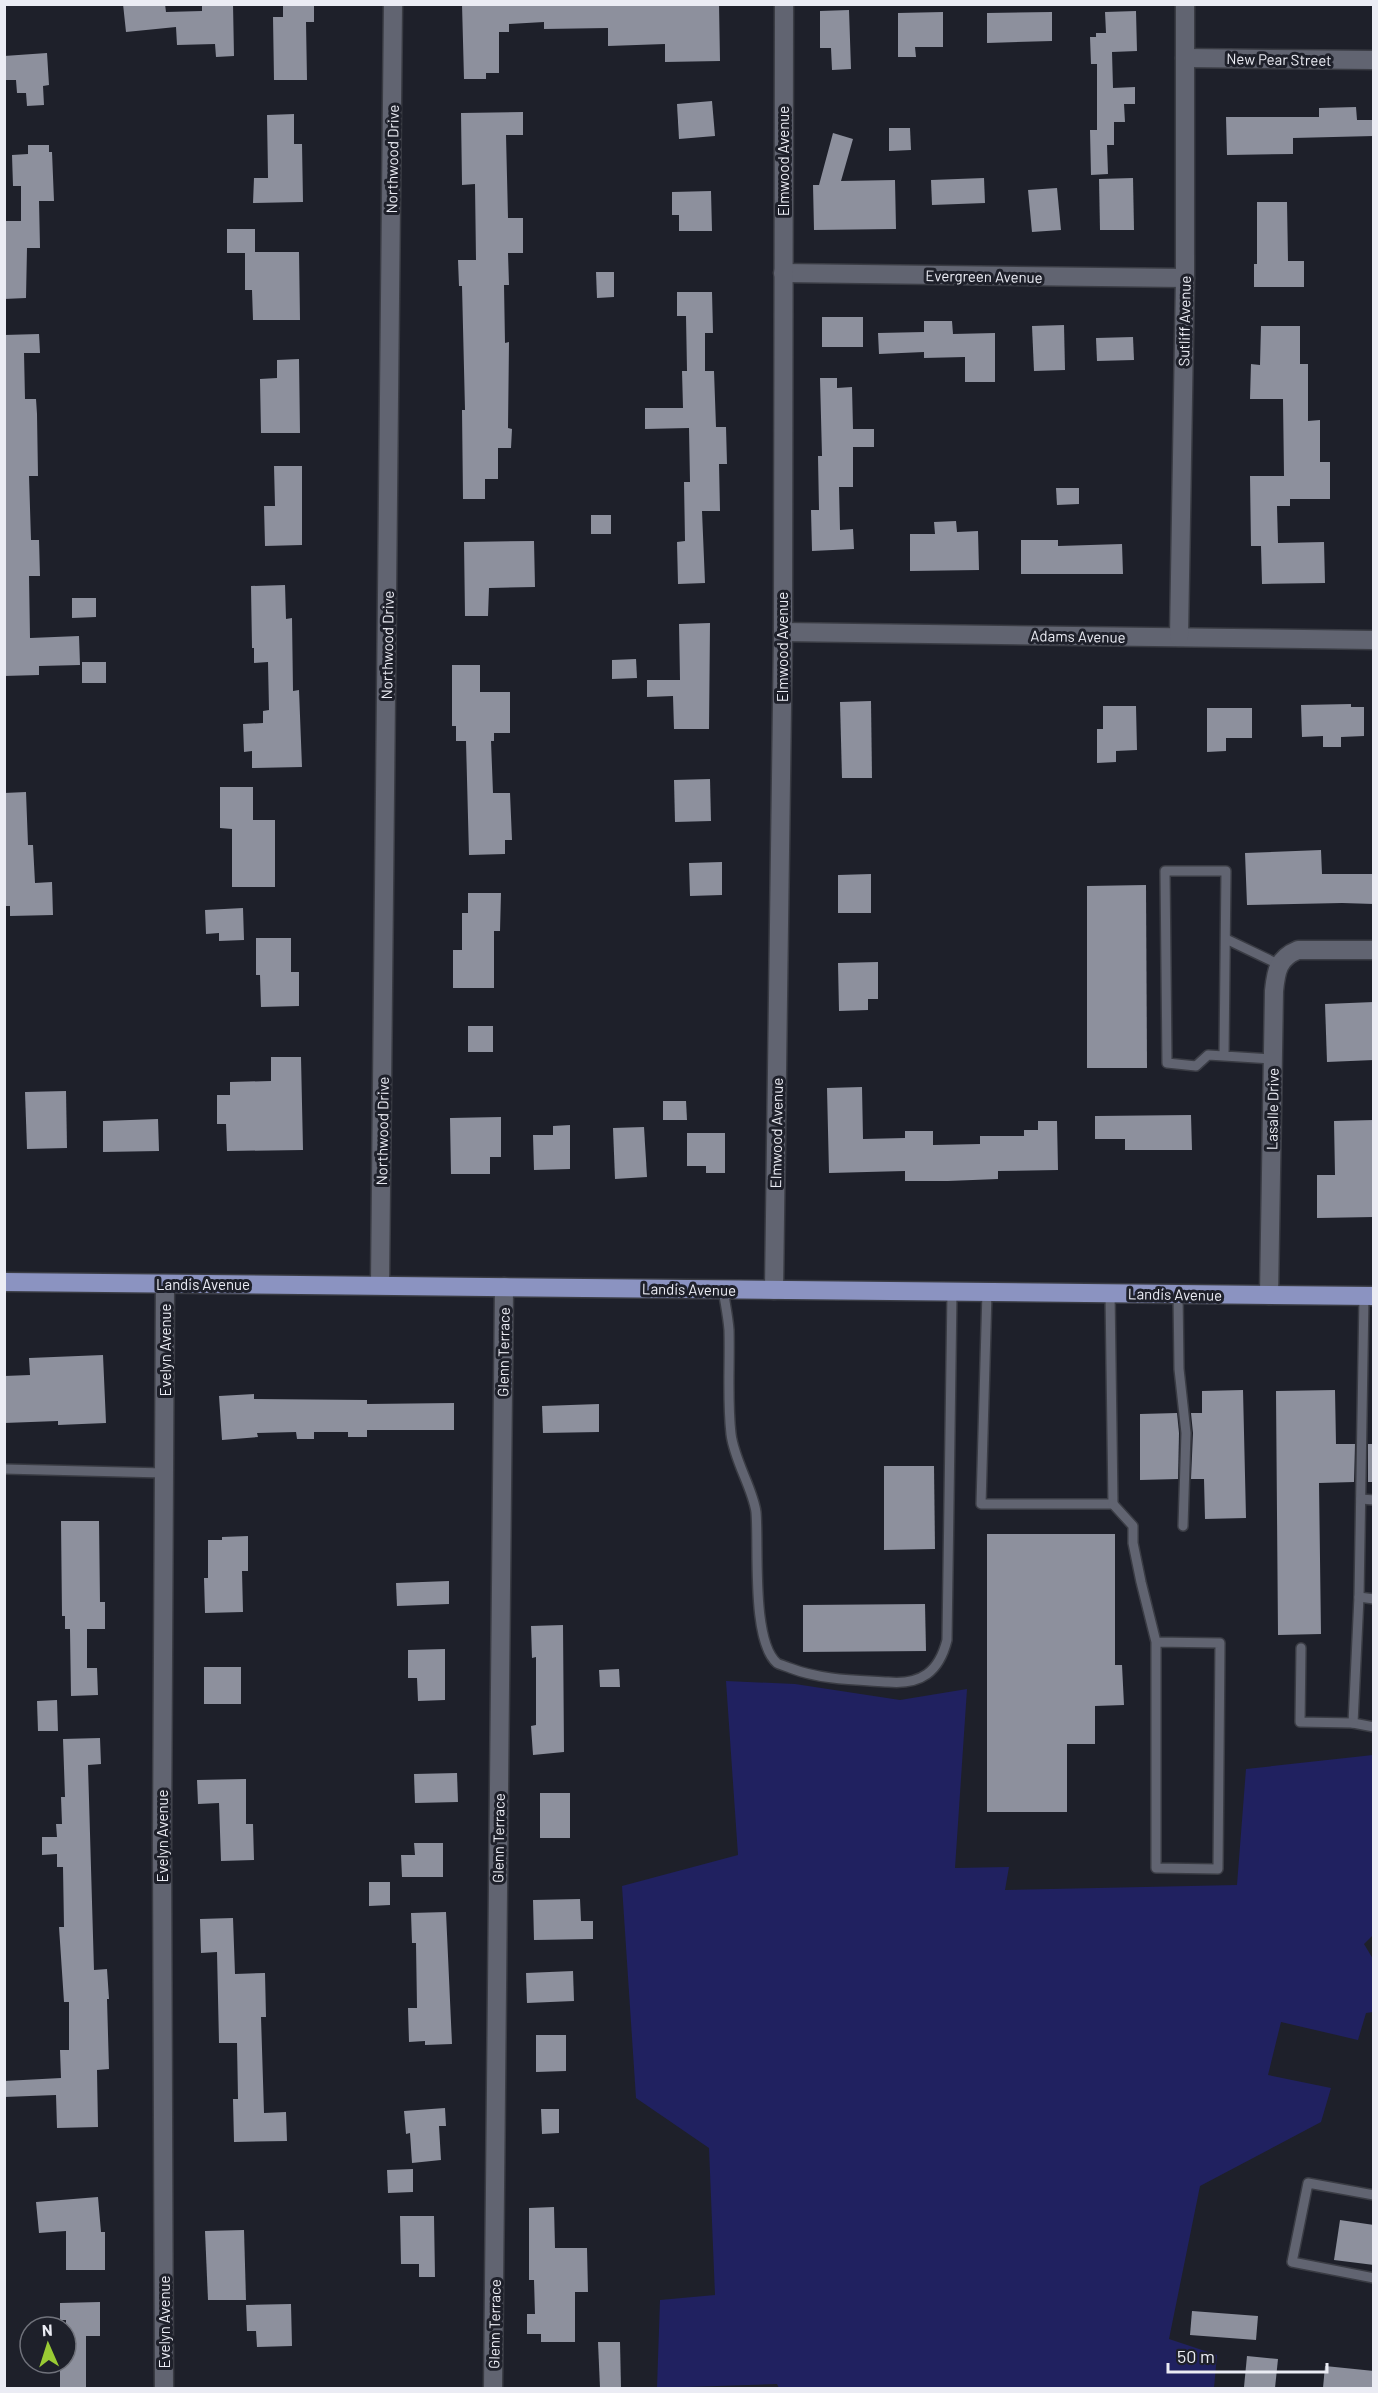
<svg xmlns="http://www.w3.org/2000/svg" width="1378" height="2393" viewBox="0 0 1378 2393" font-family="Barlow,sans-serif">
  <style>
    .green { fill: #202160 }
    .building { fill: #8d909d }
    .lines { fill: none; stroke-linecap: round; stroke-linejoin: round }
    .lane-casing { stroke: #3a3c44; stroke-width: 12 }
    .street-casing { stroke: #3a3c44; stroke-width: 21 }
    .primary-casing { stroke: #3a3c44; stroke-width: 21 }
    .lane { stroke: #616471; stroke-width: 9 }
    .street { stroke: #616471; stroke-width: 18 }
    .primary { stroke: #8b93c1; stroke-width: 18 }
    .labels { text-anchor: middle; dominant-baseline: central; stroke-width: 6; stroke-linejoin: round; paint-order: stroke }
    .street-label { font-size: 15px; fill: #ebecf4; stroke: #1e202a }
  </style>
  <rect width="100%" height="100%" fill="#1e202a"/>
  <path class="green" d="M 726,1681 L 795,1684 L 900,1700 L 967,1689 L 955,1868 L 1009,1867 L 1005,1890 L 1237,1885 L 1246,1769 L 1373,1755 L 1373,1935 L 1364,1944 L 1373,1959 L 1373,2012 L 1366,2013 L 1358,2040 L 1281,2022 L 1268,2075 L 1331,2088 L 1321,2122 L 1200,2186 L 1169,2339 L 1217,2355 L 1214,2388 L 779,2388 L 777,2384 L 657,2388 L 660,2300 L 715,2295 L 709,2148 L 636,2098 L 622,1886 L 738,1855 Z"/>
  <g class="building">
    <path d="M 123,4 L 165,4 L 166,12 L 202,11 L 202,4 L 233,4 L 234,56 L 216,57 L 215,44 L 177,45 L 176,27 L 126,32 Z"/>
    <path d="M 283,4 L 314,4 L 314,22 L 306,22 L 307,80 L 274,80 L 273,17 L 283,17 Z"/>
    <path d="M 462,4 L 719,4 L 720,61 L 665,62 L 665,44 L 608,46 L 608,28 L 544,29 L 544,22 L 509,24 L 509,32 L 499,32 L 499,73 L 486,73 L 486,79 L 464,79 Z"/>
    <path d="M 849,10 L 851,69 L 832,70 L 831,48 L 820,48 L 820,11 Z"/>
    <path d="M 1136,11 L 1137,51 L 1112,52 L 1113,88 L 1135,87 L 1135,104 L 1124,104 L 1125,122 L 1114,122 L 1114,145 L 1107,145 L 1108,174 L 1091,175 L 1090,130 L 1097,130 L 1097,64 L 1091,64 L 1090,37 L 1096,37 L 1096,33 L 1106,33 L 1105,12 Z"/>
    <path d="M 943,12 L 943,47 L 915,47 L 916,57 L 898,57 L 898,13 Z"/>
    <path d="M 1052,12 L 1052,41 L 987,43 L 987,13 Z"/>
    <path d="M 47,53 L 49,85 L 43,86 L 44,105 L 27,106 L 26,93 L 17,93 L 16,80 L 4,80 L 4,56 Z"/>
    <path d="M 712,101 L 715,136 L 679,139 L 677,104 Z"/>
    <path d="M 1356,107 L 1357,120 L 1374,120 L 1374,136 L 1293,138 L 1293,154 L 1227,155 L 1226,117 L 1319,117 L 1319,108 Z"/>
    <path d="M 523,112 L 523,135 L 506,135 L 508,218 L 523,218 L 523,253 L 508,253 L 509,285 L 504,285 L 505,343 L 509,342 L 508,428 L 512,429 L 511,448 L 498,448 L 498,479 L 485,479 L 485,499 L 463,499 L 462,410 L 465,410 L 462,286 L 459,286 L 458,260 L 476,260 L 475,184 L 462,185 L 461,113 Z"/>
    <path d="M 294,114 L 294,144 L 302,144 L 303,202 L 253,203 L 254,178 L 268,178 L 267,115 Z"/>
    <path d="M 889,128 L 910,128 L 911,150 L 889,151 Z"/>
    <path d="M 833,133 L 853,139 L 841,181 L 895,180 L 896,229 L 814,230 L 813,185 L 819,185 Z"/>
    <path d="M 28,145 L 49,145 L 49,152 L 52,152 L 54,201 L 39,201 L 40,248 L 27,248 L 26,298 L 4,299 L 4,221 L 21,221 L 21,186 L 13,186 L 12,155 L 28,154 Z"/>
    <path d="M 984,178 L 985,203 L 932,205 L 931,180 Z"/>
    <path d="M 1133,178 L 1134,230 L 1100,230 L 1099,179 Z"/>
    <path d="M 1057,188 L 1061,230 L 1032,232 L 1028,190 Z"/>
    <path d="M 711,191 L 712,231 L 679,231 L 679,215 L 672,215 L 672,192 Z"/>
    <path d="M 1257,202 L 1287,202 L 1288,261 L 1304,261 L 1304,287 L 1254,287 L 1254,264 L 1257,264 Z"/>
    <path d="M 227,229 L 255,229 L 255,252 L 299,252 L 300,320 L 253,320 L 252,290 L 245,290 L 245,253 L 227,253 Z"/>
    <path d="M 596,272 L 614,272 L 614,297 L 597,298 Z"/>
    <path d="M 677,292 L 712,292 L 713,333 L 705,333 L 705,371 L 714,371 L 716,427 L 726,427 L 727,464 L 719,464 L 720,511 L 702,511 L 705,583 L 678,584 L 677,542 L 685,541 L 684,482 L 690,482 L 689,428 L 645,429 L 645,408 L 683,408 L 682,371 L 687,371 L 686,316 L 677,316 Z"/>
    <rect x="822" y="317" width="41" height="30"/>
    <path d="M 924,321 L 952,321 L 953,334 L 995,333 L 995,382 L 965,382 L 965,357 L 924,358 L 924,352 L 879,354 L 878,333 L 924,332 Z"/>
    <path d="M 1064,325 L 1065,370 L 1034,371 L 1032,326 Z"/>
    <path d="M 1261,326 L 1300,326 L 1300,364 L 1308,364 L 1308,421 L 1320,420 L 1320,462 L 1330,462 L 1330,499 L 1290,499 L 1290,506 L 1277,506 L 1278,543 L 1324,542 L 1325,583 L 1262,584 L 1261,546 L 1251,546 L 1250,476 L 1284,476 L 1283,399 L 1250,399 L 1251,364 L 1260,365 Z"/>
    <path d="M 39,334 L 40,353 L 24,353 L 25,399 L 36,399 L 37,414 L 38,476 L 29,476 L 31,540 L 39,540 L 40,576 L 29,576 L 30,638 L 79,636 L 80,665 L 39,666 L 39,675 L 4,676 L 4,335 Z"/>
    <path d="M 1133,337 L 1134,360 L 1097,361 L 1096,338 Z"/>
    <path d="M 299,359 L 300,433 L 261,433 L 260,379 L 277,378 L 277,360 Z"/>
    <path d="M 820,378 L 837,378 L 837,388 L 852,387 L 853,429 L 874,429 L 874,447 L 853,447 L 853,487 L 839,487 L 840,530 L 853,529 L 854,549 L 812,551 L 811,510 L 819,510 L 818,456 L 822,456 Z"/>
    <path d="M 274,466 L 302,466 L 302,545 L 265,546 L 264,506 L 275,506 Z"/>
    <path d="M 1056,488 L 1079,488 L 1079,504 L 1057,505 Z"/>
    <rect x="591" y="515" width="20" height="19"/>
    <path d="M 956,521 L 957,532 L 978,531 L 979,570 L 910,571 L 910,534 L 935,534 L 934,522 Z"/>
    <path d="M 1021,540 L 1058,540 L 1058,546 L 1122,544 L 1123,574 L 1021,574 Z"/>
    <path d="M 534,541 L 535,587 L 489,588 L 488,616 L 465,616 L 464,542 Z"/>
    <path d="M 285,585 L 286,619 L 292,618 L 293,691 L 299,690 L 302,767 L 252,768 L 252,751 L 244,752 L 243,724 L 263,723 L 263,711 L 269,710 L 268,662 L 254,663 L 254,648 L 252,648 L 251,586 Z"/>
    <path d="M 72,598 L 96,598 L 96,617 L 72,618 Z"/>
    <path d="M 710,623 L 709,729 L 674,729 L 673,696 L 647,697 L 647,680 L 680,680 L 679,624 Z"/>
    <path d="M 636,659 L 637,678 L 612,679 L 612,660 Z"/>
    <rect x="82" y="662" width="24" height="21"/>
    <path d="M 452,665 L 480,665 L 480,692 L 510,692 L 510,733 L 494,733 L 494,741 L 491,741 L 493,793 L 510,793 L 512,840 L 505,840 L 505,854 L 469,855 L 466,741 L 456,741 L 456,726 L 452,726 Z"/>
    <path d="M 871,701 L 872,778 L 842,778 L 840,702 Z"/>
    <path d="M 1351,704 L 1351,707 L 1364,707 L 1364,736 L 1341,737 L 1341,747 L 1323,747 L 1323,736 L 1302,737 L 1301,705 Z"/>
    <path d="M 1103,706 L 1136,706 L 1137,750 L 1116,751 L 1116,762 L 1097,763 L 1097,729 L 1103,729 Z"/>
    <path d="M 1207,708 L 1252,708 L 1252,738 L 1226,738 L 1226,751 L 1207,752 Z"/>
    <path d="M 710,779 L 711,821 L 675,822 L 674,780 Z"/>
    <path d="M 220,787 L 253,787 L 253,820 L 275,820 L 275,887 L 232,887 L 232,829 L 220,828 Z"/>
    <path d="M 26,792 L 28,845 L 33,845 L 35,883 L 52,882 L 53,915 L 10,916 L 10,906 L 4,906 L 4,793 Z"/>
    <path d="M 1321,850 L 1322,874 L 1374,874 L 1374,904 L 1342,903 L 1247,905 L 1245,853 Z"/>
    <path d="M 722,862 L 722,895 L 690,896 L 689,863 Z"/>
    <path d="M 871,874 L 871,913 L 838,913 L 838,875 Z"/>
    <path d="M 1146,885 L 1147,1068 L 1087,1068 L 1087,886 Z"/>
    <path d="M 468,893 L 501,893 L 500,931 L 494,931 L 494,988 L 453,988 L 453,950 L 462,950 L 462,913 L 468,913 Z"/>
    <path d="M 243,908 L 244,940 L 219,941 L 219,933 L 206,934 L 205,910 Z"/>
    <path d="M 256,938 L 291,938 L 291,972 L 299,972 L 299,1006 L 261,1007 L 260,975 L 256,975 Z"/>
    <path d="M 878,962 L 878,999 L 868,999 L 868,1010 L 839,1011 L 838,963 Z"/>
    <path d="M 1374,1002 L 1374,1060 L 1327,1062 L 1325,1004 Z"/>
    <rect x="468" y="1026" width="25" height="26"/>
    <path d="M 271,1057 L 301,1057 L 303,1150 L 227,1151 L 226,1124 L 217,1124 L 217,1095 L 230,1095 L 230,1082 L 271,1081 Z"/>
    <path d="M 862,1087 L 863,1139 L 905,1138 L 905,1131 L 933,1131 L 933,1145 L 980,1144 L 980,1136 L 1024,1136 L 1024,1130 L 1038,1130 L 1038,1121 L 1057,1121 L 1058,1170 L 998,1171 L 998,1179 L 948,1181 L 905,1181 L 905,1171 L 829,1173 L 827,1088 Z"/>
    <path d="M 66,1091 L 67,1148 L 27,1149 L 25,1092 Z"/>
    <path d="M 663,1101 L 686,1101 L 687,1120 L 663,1120 Z"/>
    <path d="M 1191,1115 L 1192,1150 L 1125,1150 L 1125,1139 L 1095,1139 L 1095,1116 Z"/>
    <path d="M 501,1117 L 501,1157 L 490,1157 L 490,1174 L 451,1174 L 450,1118 Z"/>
    <path d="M 158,1119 L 159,1151 L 103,1152 L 103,1121 Z"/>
    <path d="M 1374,1120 L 1374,1217 L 1317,1218 L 1317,1175 L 1335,1175 L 1334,1121 Z"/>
    <path d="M 570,1125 L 570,1169 L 534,1170 L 533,1135 L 553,1135 L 553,1126 Z"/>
    <path d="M 644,1127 L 647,1177 L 615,1179 L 613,1128 Z"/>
    <path d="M 687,1133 L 725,1133 L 725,1173 L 706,1173 L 706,1166 L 687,1166 Z"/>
    <path d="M 103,1355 L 106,1423 L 58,1425 L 58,1421 L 4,1423 L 4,1376 L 30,1375 L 29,1358 Z"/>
    <path d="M 1243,1390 L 1246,1518 L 1205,1519 L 1204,1479 L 1191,1479 L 1193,1433 L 1191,1413 L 1202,1413 L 1202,1391 Z"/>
    <path d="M 1335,1390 L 1336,1444 L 1355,1444 L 1354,1482 L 1319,1483 L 1321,1634 L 1278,1635 L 1276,1391 Z"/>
    <path d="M 254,1394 L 254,1399 L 367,1400 L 367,1404 L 454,1403 L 454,1430 L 367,1430 L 367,1437 L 348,1437 L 348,1432 L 314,1432 L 314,1439 L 297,1439 L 296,1432 L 257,1433 L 258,1437 L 222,1440 L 219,1396 Z"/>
    <path d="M 599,1404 L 599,1432 L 543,1433 L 542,1406 Z"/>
    <path d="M 1177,1413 L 1179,1433 L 1178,1479 L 1140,1480 L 1140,1414 Z"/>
    <rect x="1368" y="1444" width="6" height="38"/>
    <path d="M 884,1466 L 934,1466 L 935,1549 L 884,1550 Z"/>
    <path d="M 61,1521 L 99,1521 L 100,1602 L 105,1602 L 105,1629 L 87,1629 L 87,1668 L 97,1668 L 98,1695 L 71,1696 L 70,1629 L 65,1629 L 65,1616 L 62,1616 Z"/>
    <path d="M 987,1534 L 1115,1534 L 1115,1665 L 1122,1665 L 1124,1705 L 1095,1706 L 1095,1744 L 1067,1744 L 1067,1812 L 987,1812 Z"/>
    <path d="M 248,1536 L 248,1571 L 242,1571 L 243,1612 L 205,1613 L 204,1578 L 208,1578 L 208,1540 L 222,1540 L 222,1537 Z"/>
    <path d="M 449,1581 L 449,1604 L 397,1606 L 396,1583 Z"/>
    <path d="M 925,1604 L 926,1651 L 803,1652 L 803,1605 Z"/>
    <path d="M 563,1625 L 564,1752 L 533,1755 L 531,1726 L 536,1725 L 536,1657 L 532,1658 L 531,1626 Z"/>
    <path d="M 445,1649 L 445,1700 L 418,1701 L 417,1678 L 408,1678 L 408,1650 Z"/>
    <rect x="204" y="1667" width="37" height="37"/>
    <path d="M 619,1669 L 620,1687 L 600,1687 L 599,1670 Z"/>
    <path d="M 57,1700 L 58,1731 L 38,1731 L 37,1701 Z"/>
    <path d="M 100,1738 L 101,1764 L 88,1765 L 94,1970 L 107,1969 L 109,1999 L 107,1999 L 109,2069 L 97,2070 L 98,2127 L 57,2128 L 56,2095 L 4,2097 L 4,2081 L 61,2078 L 60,2050 L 69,2050 L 69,2002 L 64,2002 L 59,1927 L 64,1927 L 63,1867 L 57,1867 L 57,1854 L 42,1855 L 42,1837 L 57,1837 L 56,1824 L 62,1824 L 61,1797 L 65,1797 L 63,1739 Z"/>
    <path d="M 457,1773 L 458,1802 L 415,1803 L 414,1774 Z"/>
    <path d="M 246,1779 L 246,1824 L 253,1824 L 254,1860 L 221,1861 L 219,1803 L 198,1804 L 197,1780 Z"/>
    <rect x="540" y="1793" width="30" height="45"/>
    <path d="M 414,1843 L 443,1843 L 443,1877 L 402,1877 L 401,1855 L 415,1855 Z"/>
    <path d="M 369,1882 L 390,1882 L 390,1905 L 369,1906 Z"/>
    <path d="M 580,1899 L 581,1921 L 593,1921 L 593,1939 L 534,1940 L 533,1900 Z"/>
    <path d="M 446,1912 L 452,2044 L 425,2045 L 425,2041 L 409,2042 L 408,2008 L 417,2008 L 416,1943 L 412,1943 L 411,1913 Z"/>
    <path d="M 233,1918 L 235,1974 L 265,1973 L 266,2017 L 261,2017 L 264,2113 L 286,2112 L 287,2141 L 234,2142 L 233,2099 L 238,2099 L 237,2043 L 219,2043 L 217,1952 L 201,1953 L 200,1919 Z"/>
    <path d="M 573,1971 L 574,2001 L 527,2003 L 526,1973 Z"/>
    <path d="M 536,2035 L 566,2035 L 566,2071 L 536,2072 Z"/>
    <path d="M 445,2108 L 446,2126 L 439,2126 L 441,2160 L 412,2163 L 410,2133 L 406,2134 L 404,2111 Z"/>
    <path d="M 541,2109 L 559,2109 L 559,2133 L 542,2134 Z"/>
    <path d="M 413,2169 L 413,2192 L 388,2193 L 387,2170 Z"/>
    <path d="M 98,2197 L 101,2232 L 105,2232 L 105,2270 L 66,2270 L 66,2231 L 39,2233 L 36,2202 Z"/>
    <path d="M 554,2207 L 555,2248 L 587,2248 L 588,2292 L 575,2292 L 575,2342 L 541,2342 L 541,2334 L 527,2334 L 527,2314 L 535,2314 L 534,2280 L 529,2280 L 529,2208 Z"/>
    <path d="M 400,2216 L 434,2216 L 435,2277 L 419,2277 L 419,2264 L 401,2264 Z"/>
    <path d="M 1340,2220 L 1374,2225 L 1374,2265 L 1334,2260 Z"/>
    <path d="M 244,2230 L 246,2300 L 208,2300 L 205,2231 Z"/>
    <path d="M 100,2302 L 100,2336 L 86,2336 L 86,2388 L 60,2388 L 60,2363 L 66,2363 L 66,2320 L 60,2320 L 60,2303 Z"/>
    <path d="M 291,2304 L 292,2346 L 257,2347 L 256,2331 L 247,2331 L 246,2305 Z"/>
    <path d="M 1192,2311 L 1258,2316 L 1256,2340 L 1190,2335 Z"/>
    <path d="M 598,2342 L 620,2342 L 621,2388 L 600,2388 Z"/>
    <path d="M 1247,2356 L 1278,2359 L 1275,2388 L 1244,2387 Z"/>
    <path d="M 1325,2366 L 1374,2371 L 1374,2388 L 1323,2388 Z"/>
  </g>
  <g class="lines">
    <g class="lane-casing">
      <g id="lane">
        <path d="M 1226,939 L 1278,964"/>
        <path d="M 1224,1056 L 1226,871 L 1165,871 L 1167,1063 L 1196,1066 L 1208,1055 L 1273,1059"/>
        <path d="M 723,1289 C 725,1303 728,1316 729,1330 C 730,1365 727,1399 731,1434 C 734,1460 753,1489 756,1512 C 759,1546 751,1641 777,1663 C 780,1665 786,1666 790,1668 C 821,1680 855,1680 888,1682 C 921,1685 939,1672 947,1640 L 952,1292"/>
        <path d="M 987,1292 L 981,1504 L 1113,1504 L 1110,1293"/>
        <path d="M 1178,1294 L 1179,1369 L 1186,1433 L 1183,1526"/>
        <path d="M 1364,1296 L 1359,1597 L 1353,1723 L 1374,1727"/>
        <path d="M 4,1469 L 164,1473"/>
        <path d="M 1361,1499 L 1374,1500"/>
        <path d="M 1113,1504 L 1133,1526 L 1133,1543 L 1141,1582 L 1156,1642 L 1156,1868 L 1218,1869 L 1220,1643 L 1156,1642"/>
        <path d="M 1359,1597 L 1374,1599"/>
        <path d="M 1301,1648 L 1300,1722 L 1353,1723"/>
        <path d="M 1374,2195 L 1308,2183 L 1292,2262 L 1374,2278"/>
      </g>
    </g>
    <g class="street-casing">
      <g id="street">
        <path d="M 1185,58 L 1374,60"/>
        <path d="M 783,273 L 1185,278"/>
        <path d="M 783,632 L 1374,640"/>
        <path d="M 1179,637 L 1185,278 L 1185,4"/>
        <path d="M 380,1285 L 393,4"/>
        <path d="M 774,1290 L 783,632 L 784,4"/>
        <path d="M 1269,1295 L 1274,991 C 1276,971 1278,958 1298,950 L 1374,950"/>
        <path d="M 164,2388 L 162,1844 L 165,1284"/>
        <path d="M 493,2388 L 504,1287"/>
      </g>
    </g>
    <g class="primary-casing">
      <path id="primary" d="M 4,1282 L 1374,1296"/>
    </g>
    <use href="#lane" class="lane"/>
    <use href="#street" class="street"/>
    <use href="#primary" class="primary"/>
  </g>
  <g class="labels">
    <g class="street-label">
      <text transform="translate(1279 59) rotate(1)">New Pear Street</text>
      <text transform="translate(392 159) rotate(-89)">Northwood Drive</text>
      <text transform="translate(783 161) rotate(-90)">Elmwood Avenue</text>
      <text transform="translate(984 276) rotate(1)">Evergreen Avenue</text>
      <text transform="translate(1184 321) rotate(-89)">Sutliff Avenue</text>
      <text transform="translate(1078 636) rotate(1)">Adams Avenue</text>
      <text transform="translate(387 645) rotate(-89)">Northwood Drive</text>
      <text transform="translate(782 647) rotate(-90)">Elmwood Avenue</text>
      <text transform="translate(1272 1109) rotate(-89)">Lasalle Drive</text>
      <text transform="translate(382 1131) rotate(-89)">Northwood Drive</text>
      <text transform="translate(776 1133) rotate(-89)">Elmwood Avenue</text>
      <text x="203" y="1284">Landis Avenue</text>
      <text transform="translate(689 1289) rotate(1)">Landis Avenue</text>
      <text transform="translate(1175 1294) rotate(1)">Landis Avenue</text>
      <text transform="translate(165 1350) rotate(-90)">Evelyn Avenue</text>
      <text transform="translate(503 1352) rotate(-89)">Glenn Terrace</text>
      <text transform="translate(162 1836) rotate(-90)">Evelyn Avenue</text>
      <text transform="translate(498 1838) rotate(-89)">Glenn Terrace</text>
      <text transform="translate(164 2322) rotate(-90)">Evelyn Avenue</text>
      <text transform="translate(494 2324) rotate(-89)">Glenn Terrace</text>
    </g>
  </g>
  <rect width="1378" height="2393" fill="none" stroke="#ebecf4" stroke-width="12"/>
  <g transform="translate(48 2345) rotate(357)"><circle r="28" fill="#1e202a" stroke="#70727b" stroke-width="1.5"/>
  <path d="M0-4.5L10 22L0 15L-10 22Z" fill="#9acb34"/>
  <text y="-9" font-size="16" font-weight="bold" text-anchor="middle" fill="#ebecf4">N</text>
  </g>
  <path d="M1168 2363v9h159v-9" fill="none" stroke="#ebecf4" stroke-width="3"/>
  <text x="1177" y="2363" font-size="18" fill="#ebecf4" stroke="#1e202a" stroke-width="4.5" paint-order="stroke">50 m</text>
</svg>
